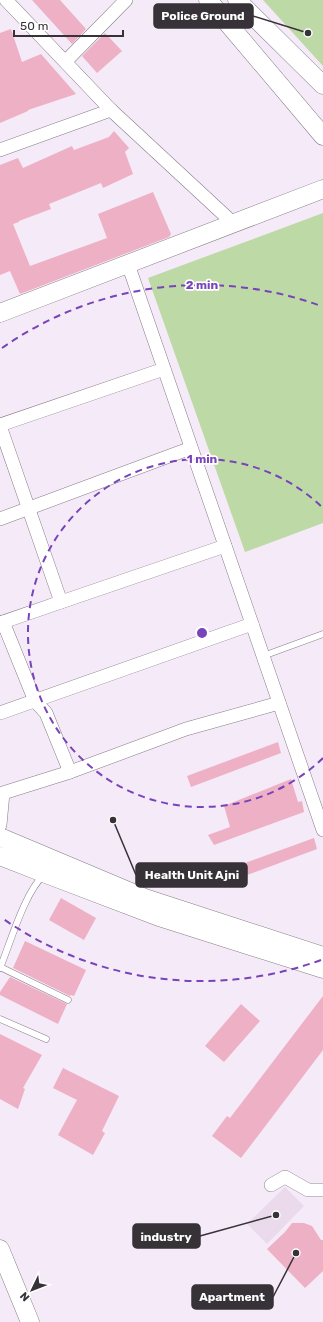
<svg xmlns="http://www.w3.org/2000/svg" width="323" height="1322" viewBox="0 0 323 1322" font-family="Rubik,sans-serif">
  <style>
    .built { fill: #eadaec }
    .green { fill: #bdd9a6 }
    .building { fill: #eeb0c5 }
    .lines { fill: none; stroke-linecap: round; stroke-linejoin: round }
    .lane-casing { stroke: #877d88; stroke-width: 7 }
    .street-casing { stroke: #877d88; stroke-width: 14 }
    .secondary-casing { stroke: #877d88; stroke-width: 19 }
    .lane { stroke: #fff; stroke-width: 6 }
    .street { stroke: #fff; stroke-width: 13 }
    .secondary { stroke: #fff; stroke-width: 18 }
    .ring { fill: none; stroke: #7943ba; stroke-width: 2; stroke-dasharray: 7 5 }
    .centre { fill: #7943ba; stroke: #fff; stroke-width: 2 }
    .ring-label { font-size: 12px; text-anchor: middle; font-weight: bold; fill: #7943ba; stroke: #fff; stroke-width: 3.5; stroke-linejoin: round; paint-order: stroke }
    .leader { fill: none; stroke: #363237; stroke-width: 1.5 }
    .callout-dot { fill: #363237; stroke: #fff; stroke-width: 1.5 }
    .callout { fill: #363237; stroke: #363237; stroke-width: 1.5 }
    .callout-label { font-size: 12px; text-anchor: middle; font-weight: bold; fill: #fff }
  </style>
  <rect width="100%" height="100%" fill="#f5eaf7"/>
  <path class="built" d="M 285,1187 L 304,1206 L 267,1244 L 247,1224 Z"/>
  <g class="green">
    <path d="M 263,0 L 323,0 L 323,66 Z"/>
    <path d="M 323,213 L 323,523 L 245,552 L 148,278 Z"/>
  </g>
  <g class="building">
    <path d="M 32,0 L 60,0 L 86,29 L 72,44 Z"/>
    <path d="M 11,29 L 22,62 L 41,54 L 76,94 L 28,110 L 28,111 L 0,123 L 0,33 Z"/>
    <path d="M 105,33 L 122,51 L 97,73 L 82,56 Z"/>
    <path d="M 114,131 L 129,148 L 125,152 L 133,174 L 103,188 L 101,183 L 49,204 L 51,209 L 19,221 L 19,222 L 13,224 L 30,266 L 107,238 L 98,214 L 153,192 L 171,234 L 169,237 L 20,294 L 10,271 L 0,275 L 0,165 L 18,158 L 23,168 L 72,146 L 74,150 L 109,137 Z"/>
    <path d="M 278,742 L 281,753 L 191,787 L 187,776 Z"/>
    <path d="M 291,779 L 298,802 L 302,801 L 304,812 L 214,845 L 208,835 L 230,827 L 224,806 Z"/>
    <path d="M 314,838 L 317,849 L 226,883 L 220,872 Z"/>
    <path d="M 61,898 L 96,918 L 84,940 L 49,920 Z"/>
    <path d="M 25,941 L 86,970 L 74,996 L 71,995 L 70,996 L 13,968 Z"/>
    <path d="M 10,977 L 67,1004 L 58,1024 L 0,995 L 0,992 Z"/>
    <path d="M 323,996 L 323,1050 L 241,1158 L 212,1136 L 227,1116 L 230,1118 Z"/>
    <path d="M 241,1004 L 260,1021 L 224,1062 L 205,1046 Z"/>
    <path d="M 0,1034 L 42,1055 L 23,1088 L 25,1089 L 18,1109 L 0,1099 Z"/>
    <path d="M 63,1068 L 119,1096 L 102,1131 L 105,1133 L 93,1155 L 58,1135 L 77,1100 L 53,1088 Z"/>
    <path d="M 292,1223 L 304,1223 L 312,1226 L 321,1240 L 323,1240 L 323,1271 L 305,1288 L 267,1249 L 285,1232 Z"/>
  </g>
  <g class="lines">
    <g class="lane-casing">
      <g id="lane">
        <path d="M 263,656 L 323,634"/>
        <path d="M 0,967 L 68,1000"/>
        <path d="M 0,968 C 10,944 25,891 44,875"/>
        <path d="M 0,1019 L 46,1039"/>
      </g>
    </g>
    <g class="street-casing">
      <g id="street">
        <path d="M 66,61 L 126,0"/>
        <path d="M 111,110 L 233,223"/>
        <path d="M 0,150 L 111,110 L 6,0"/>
        <path d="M 128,264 L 323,830"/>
        <path d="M 0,425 L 164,369"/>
        <path d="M 0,426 L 61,602 L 0,623"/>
        <path d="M 0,519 L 191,448"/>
        <path d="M 61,602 L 225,546"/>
        <path d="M 3,622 L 35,701 L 46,713 L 70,772 L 186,729 L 279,703"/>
        <path d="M 0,713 L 252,624"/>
        <path d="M 0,825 L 3,793 L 70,772"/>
        <path d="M 271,1185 L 285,1177 L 308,1190 L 323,1190"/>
      </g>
    </g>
    <g class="secondary-casing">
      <g id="secondary">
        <path d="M 208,0 L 323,136"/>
        <path d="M 237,0 L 323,85"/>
        <path d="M 0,313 L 323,189"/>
        <path d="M 0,837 L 145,898 L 323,956"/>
        <path d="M 0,856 L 46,874 L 162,918 L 323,969"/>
        <path d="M 0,1249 L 30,1322"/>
      </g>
    </g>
    <use href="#lane" class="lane"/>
    <use href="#street" class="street"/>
    <use href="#secondary" class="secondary"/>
  </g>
  <g class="ring">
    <path d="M323 758A174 174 0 1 1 323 508"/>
    <path d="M321 960A348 348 0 0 1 2 918M2 348A348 348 0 0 1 321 306"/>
  </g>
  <circle cx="202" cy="633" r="6" class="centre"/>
  <g class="ring-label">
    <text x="202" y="289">2 min</text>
    <text x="202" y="463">1 min</text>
  </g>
  <path class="leader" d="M308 33L253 16M113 820L136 875M276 1215L200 1236M296 1253L273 1297"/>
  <g class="callout-dot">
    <circle cx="308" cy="33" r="4"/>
    <circle cx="113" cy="820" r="4"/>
    <circle cx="276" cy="1215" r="4"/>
    <circle cx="296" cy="1253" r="4"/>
  </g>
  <g class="callout">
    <rect x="154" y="4" width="99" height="24" rx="4"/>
    <rect x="136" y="863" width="111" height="24" rx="4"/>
    <rect x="133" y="1224" width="67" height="24" rx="4"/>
    <rect x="192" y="1285" width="81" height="24" rx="4"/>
  </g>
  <g class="callout-label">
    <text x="203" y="20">Police Ground</text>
    <text x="192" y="879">Health Unit Ajni</text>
    <text x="166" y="1241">industry</text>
    <text x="232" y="1301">Apartment</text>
  </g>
  <g transform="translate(32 1290) rotate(227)" stroke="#ffffff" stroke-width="3" paint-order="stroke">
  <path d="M0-3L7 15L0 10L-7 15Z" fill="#363237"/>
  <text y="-6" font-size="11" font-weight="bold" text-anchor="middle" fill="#363237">N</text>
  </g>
  <path d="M14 30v6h109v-6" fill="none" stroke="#363237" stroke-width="2"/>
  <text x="20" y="30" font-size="12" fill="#363237" stroke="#ffffff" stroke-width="3" paint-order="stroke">50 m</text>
</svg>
